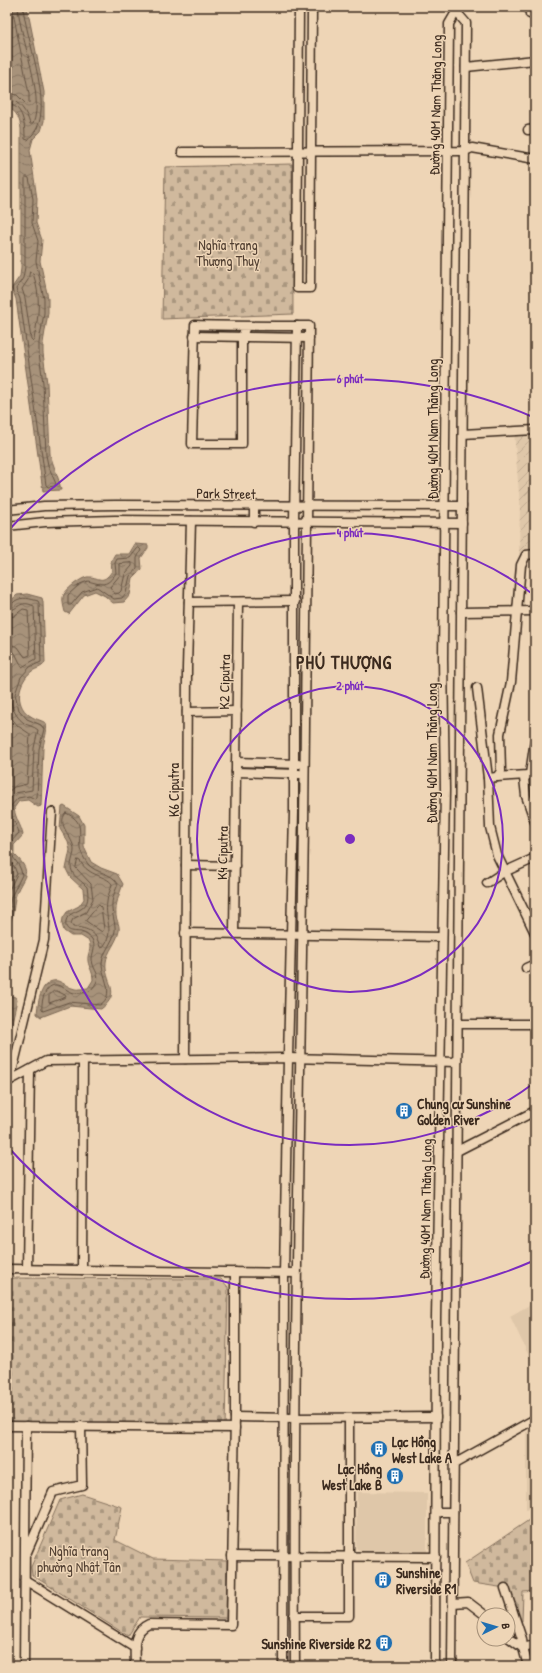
<svg xmlns="http://www.w3.org/2000/svg" width="542" height="1673" viewBox="0 0 542 1673" font-family="'Patrick Hand',sans-serif">
  <style>
    .built { fill: #dfc7a9 }
    .industrial { fill: url(#industrial-furrows) }
    .cemetery { fill: url(#cemetery-stones); stroke: #86725e }
    .water { fill: url(#water-waves); stroke: #7c6855 }
    .lines { fill: none; stroke-linecap: round; stroke-linejoin: round }
    .shore { stroke: #665443; stroke-width: 1 }
    .minor-casing { stroke: #3b2a1e; stroke-width: 11 }
    .minor { stroke: #eed5b6; stroke-width: 8 }
    .ring { fill: none; stroke: #7b2cbf; stroke-width: 2 }
    .labels { text-anchor: middle; dominant-baseline: central; stroke-width: 3; stroke-linejoin: round; paint-order: stroke }
    .street-label { font-size: 14px; fill: #3b2a1e; stroke: #eed5b6 }
    .park-label { font-size: 14px; fill: #513f31; stroke: #eed5b6 }
    .poi-label { font-size: 14px; font-weight: bold; fill: #3b2a1e; stroke: #eed5b6; text-anchor: start }
    .district-label { font-size: 18px; font-weight: bold; letter-spacing: 1px; fill: #3b2a1e; stroke: #eed5b6 }
    .centre { fill: #7b2cbf; stroke: #eed5b6; stroke-width: 2 }
    .ring-label { font-size: 12px; text-anchor: middle; font-weight: bold; fill: #7b2cbf; stroke: #eed5b6; stroke-width: 3; stroke-linejoin: round; paint-order: stroke }
  </style>
  <defs>
    <pattern id="industrial-furrows" width="10" height="10" patternUnits="userSpaceOnUse"><rect width="10" height="10" fill="#dfc7a9"/><path d="M-1 1l2-2M0 10L10 0M9 11l2-2" fill="none" stroke="#c0ab91"/></pattern>
    <pattern id="cemetery-stones" width="16" height="16" patternUnits="userSpaceOnUse"><rect width="16" height="16" fill="#d0b99d"/><path d="M2 7V4a2 2 0 0 1 4 0v3zM10 15v-3a2 2 0 0 1 4 0v3z" fill="#aa977f"/></pattern>
    <pattern id="water-waves" width="16" height="10" patternUnits="userSpaceOnUse"><rect width="16" height="10" fill="#a7927a"/><path d="M0 5q4-4 8 0t8 0" fill="none" stroke="#897763"/></pattern>
  </defs>
  <rect width="100%" height="100%" fill="#eed5b6"/>
  <filter id="ink" filterUnits="userSpaceOnUse"><feTurbulence type="fractalNoise" baseFrequency=".025" numOctaves="2"/><feDisplacementMap in="SourceGraphic" scale="8" xChannelSelector="R" yChannelSelector="G"/><feConvolveMatrix kernelMatrix="1 2 1 2 8 2 1 2 1" color-interpolation-filters="sRGB"/></filter>
  <g filter="url(#ink)">
    <g class="built">
      <path d="M 535,1302 L 535,1369 L 510,1316 Z"/>
      <path d="M 535,1427 L 535,1506 L 526,1510 L 526,1432 Z"/>
      <path d="M 357,1492 L 427,1493 L 427,1553 L 362,1552 L 356,1548 Z"/>
    </g>
    <path class="industrial" d="M 535,430 L 535,554 L 519,554 L 520,506 L 514,431 Z"/>
    <g class="cemetery">
      <path d="M 292,164 L 293,314 L 162,319 L 165,167 Z"/>
      <path d="M 7,1278 L 221,1279 L 228,1287 L 225,1427 L 7,1423 Z"/>
      <path d="M 82,1494 L 122,1507 L 115,1540 L 153,1559 L 227,1561 L 226,1618 L 140,1617 L 128,1636 L 32,1575 L 31,1567 L 60,1500 Z"/>
      <path d="M 535,1516 L 535,1591 L 523,1592 L 522,1621 L 516,1622 L 505,1588 L 473,1583 L 465,1563 Z"/>
    </g>
    <g class="water">
      <path d="M 7,7 L 27,7 L 44,92 L 44,121 L 41,131 L 33,139 L 30,150 L 37,199 L 36,223 L 42,240 L 40,261 L 48,298 L 48,313 L 43,343 L 43,353 L 47,383 L 50,454 C 53,466 59,477 61,490 L 43,491 L 16,299 L 12,289 L 13,286 L 20,276 L 21,267 L 21,129 C 20,120 17,110 7,108 Z"/>
      <path d="M 135,544 L 148,545 L 148,548 L 141,558 L 142,569 L 133,578 L 130,595 L 124,602 L 113,603 L 105,596 L 95,591 L 84,595 L 69,614 L 65,612 C 64,608 62,601 63,597 C 64,590 81,578 87,577 C 99,576 102,586 112,571 L 111,561 L 115,554 L 129,554 Z"/>
      <path d="M 27,594 L 42,598 L 43,602 L 45,663 C 41,668 37,668 32,671 C 18,682 14,704 29,715 C 34,719 41,720 46,723 C 48,732 44,739 43,748 C 42,768 42,787 41,806 L 38,807 L 28,800 L 19,801 L 14,808 C 15,818 21,825 23,835 L 14,845 L 14,854 C 36,875 21,876 15,898 C 14,903 14,908 13,913 C 12,919 9,925 7,931 L 7,740 L 9,730 L 7,728 L 7,676 L 9,673 L 11,664 L 7,655 L 7,604 L 17,595 Z"/>
      <path d="M 64,806 L 79,816 L 84,825 L 84,847 L 91,862 L 101,868 L 117,874 L 123,884 C 119,895 115,904 116,916 C 117,921 120,926 119,931 C 117,942 107,952 106,962 C 104,983 123,992 101,1009 L 70,1006 L 41,1017 L 37,1014 C 38,1002 41,978 58,981 C 64,983 69,988 75,989 C 79,990 84,988 88,988 L 93,980 C 93,971 89,968 88,961 C 87,953 92,951 89,941 L 81,936 L 71,936 L 64,931 L 62,924 L 63,918 L 67,912 L 79,906 L 84,899 L 83,889 L 70,877 L 66,869 L 70,850 L 68,842 L 60,829 L 62,807 Z"/>
      <path d="M 7,994 L 15,997 L 17,1000 L 11,1027 L 7,1031 Z"/>
    </g>
    <g class="lines">
      <g class="shore">
        <path d="M 7,93 L 17,95 L 26,104 L 29,103 L 29,94 L 12,7"/>
        <path d="M 7,99 C 20,100 27,113 30,124 L 33,124 C 45,94 20,40 18,7"/>
        <path d="M 7,104 C 24,105 25,126 25,139 L 28,140 C 31,136 35,132 37,128 C 51,100 26,38 23,7"/>
        <path d="M 27,177 L 29,178 L 33,199 L 32,223 L 38,241 L 36,261 L 44,299 L 44,313 L 39,343 L 39,353 L 43,383 L 46,455 L 48,465 L 56,484 L 55,486 L 48,487 L 46,485 L 20,299 L 16,289 L 23,278 L 25,267 L 25,179 Z"/>
        <path d="M 30,272 L 33,273 C 41,298 39,314 34,339 L 33,341 L 31,339 L 25,298 L 22,289 L 28,280 Z"/>
        <path d="M 139,548 L 141,550 L 137,558 L 137,568 L 130,576 L 126,593 L 122,598 L 114,599 L 97,587 L 82,592 L 71,605 L 68,605 L 68,595 L 80,584 L 88,581 C 102,585 107,587 116,573 L 115,563 L 117,559 L 130,558 L 137,549 Z"/>
        <path d="M 132,563 L 132,566 L 125,574 L 121,591 L 119,593 L 115,594 L 110,587 L 120,575 L 120,564 Z"/>
        <path d="M 7,606 C 11,605 12,604 15,601 C 23,596 30,599 38,601 L 39,603 L 41,662 L 30,667 L 21,677 L 15,694 L 19,710 L 27,719 L 41,725 L 44,729 L 39,749 L 37,798 L 35,799 L 29,796 L 18,798 L 10,807 C 10,820 17,823 19,833 L 10,843 C 9,860 20,860 22,875 L 11,897 L 7,920"/>
        <path d="M 7,611 C 19,610 19,599 34,606 L 36,659 L 22,667 L 15,653 L 7,649"/>
        <path d="M 7,617 L 14,616 L 23,609 L 28,610 L 30,655 L 25,657 L 18,647 L 7,643"/>
        <path d="M 7,683 L 12,685 C 8,698 12,714 24,723 C 28,726 34,726 38,730 L 34,748 L 32,790 L 15,793 L 7,802"/>
        <path d="M 7,709 L 9,715 L 18,726 L 30,734 L 27,784 L 14,787 L 7,793"/>
        <path d="M 66,813 C 85,822 78,830 80,847 C 80,852 85,860 88,864 C 96,874 112,872 118,884 C 116,890 112,897 112,904 C 111,913 116,923 115,931 C 113,942 103,952 102,963 C 102,978 116,994 100,1005 L 69,1002 L 43,1011 L 42,1010 C 41,1001 45,984 57,985 C 63,986 68,992 74,993 C 79,994 86,992 90,991 C 106,974 92,973 92,958 C 93,950 96,948 92,939 C 90,937 85,933 81,932 C 75,931 64,933 66,921 C 69,907 93,916 87,887 C 82,881 74,877 72,871 C 69,864 74,857 74,850 C 74,837 55,825 66,813 Z"/>
        <path d="M 7,859 L 14,866 L 17,874 L 7,894"/>
        <path d="M 78,860 L 80,861 C 89,877 106,875 112,884 C 111,890 107,896 107,902 C 104,920 116,932 102,948 L 100,947 C 96,932 89,928 73,927 L 71,923 L 73,919 L 86,912 L 93,899 L 91,884 L 76,868 Z"/>
        <path d="M 99,905 L 101,907 L 104,929 L 102,932 L 86,921 Z"/>
        <path d="M 54,991 L 57,991 L 65,995 L 66,997 L 49,1003 L 49,996 Z"/>
      </g>
      <g class="minor-casing">
        <g id="minor">
          <path d="M 299,7 L 297,288 L 310,288 L 312,7"/>
          <path d="M 452,7 L 466,23 L 456,1214 C 456,1364 453,1515 452,1666"/>
          <path d="M 529,7 L 530,14"/>
          <path d="M 466,67 L 535,60"/>
          <path d="M 528,130 L 535,129"/>
          <path d="M 182,152 L 465,151 L 472,148 L 535,159"/>
          <path d="M 246,326 L 242,337 L 242,444 L 192,444 L 195,325 C 233,326 271,326 309,326 C 307,492 306,658 304,825 C 300,1105 293,1385 295,1666"/>
          <path d="M 194,336 L 309,338"/>
          <path d="M 463,434 L 535,430"/>
          <path d="M 254,506 L 254,522"/>
          <path d="M 7,510 L 44,506 L 116,505 L 462,506"/>
          <path d="M 7,526 L 45,522 L 115,520 L 462,523"/>
          <path d="M 189,602 L 295,601"/>
          <path d="M 461,612 L 535,611"/>
          <path d="M 477,688 L 488,778 L 490,827 L 497,855 L 535,933"/>
          <path d="M 187,712 L 237,711"/>
          <path d="M 236,762 L 298,764"/>
          <path d="M 236,772 L 299,774"/>
          <path d="M 530,774 L 524,778 L 526,796 L 535,822"/>
          <path d="M 530,774 L 535,740"/>
          <path d="M 497,777 L 528,775"/>
          <path d="M 488,778 L 497,777 L 501,771 L 500,734 L 511,682 L 521,565 L 526,555 L 535,554"/>
          <path d="M 186,865 L 235,866"/>
          <path d="M 487,883 L 504,872 L 535,858"/>
          <path d="M 185,933 L 442,937"/>
          <path d="M 234,934 L 238,602"/>
          <path d="M 526,968 L 535,964"/>
          <path d="M 458,1024 L 535,1024"/>
          <path d="M 185,1059 L 187,668 L 191,521"/>
          <path d="M 10,1080 L 44,940 L 52,812"/>
          <path d="M 7,1082 L 46,1061 L 288,1058 L 457,1062"/>
          <path d="M 457,1151 L 535,1111"/>
          <path d="M 7,1269 L 296,1273"/>
          <path d="M 27,1269 L 30,1070"/>
          <path d="M 82,1270 L 83,1060"/>
          <path d="M 235,1417 L 295,1418 L 436,1417"/>
          <path d="M 7,1426 L 235,1428"/>
          <path d="M 454,1464 L 535,1419"/>
          <path d="M 436,1512 L 453,1512"/>
          <path d="M 27,1552 L 53,1492 L 82,1485 L 81,1426"/>
          <path d="M 232,1556 L 436,1557"/>
          <path d="M 25,1580 L 135,1648"/>
          <path d="M 505,1588 L 522,1639 L 523,1648 L 535,1645"/>
          <path d="M 453,1603 L 468,1602 L 485,1615"/>
          <path d="M 294,1616 L 349,1616 L 349,1418"/>
          <path d="M 508,1637 L 523,1648 L 528,1666"/>
          <path d="M 24,1666 L 26,1426"/>
          <path d="M 135,1666 C 135,1649 131,1632 149,1624 L 231,1625 L 235,1417 L 235,1272"/>
          <path d="M 283,1666 L 284,1274 L 288,1058 L 294,813 L 294,522 L 297,326"/>
          <path d="M 435,1666 L 436,1318 L 445,790 L 443,659 L 449,24 L 456,12"/>
        </g>
      </g>
      <use href="#minor" class="minor"/>
    </g>
  </g>
  <g class="ring">
    <circle cx="350" cy="839" r="153"/>
    <path d="M534 1083A306 306 0 1 1 534 595"/>
    <path d="M533 1261A460 460 0 0 1 8 1147M8 531A460 460 0 0 1 533 417"/>
  </g>
  <defs>
    <g id="building-disc" transform="scale(0.9)"><circle r="9.5" fill="#1f6fb2" stroke="#eed5b6"/><path d="M-4-6H4V6H1V3H-1V6H-4ZM-2.5-4.3h1.7v1.8h-1.7ZM.8-4.3h1.7v1.8H.8ZM-2.5-1h1.7V.8h-1.7ZM.8-1h1.7V.8H.8Z" fill="#fff"/></g>
  </defs>
  <g fill-rule="evenodd">
    <use href="#building-disc" x="404" y="1111"/>
    <use href="#building-disc" x="379" y="1449"/>
    <use href="#building-disc" x="395" y="1476"/>
    <use href="#building-disc" x="383" y="1580"/>
    <use href="#building-disc" x="384" y="1643"/>
  </g>
  <g class="labels">
    <g class="street-label">
      <text transform="translate(435 105) rotate(-89)">Đường 40M Nam Thăng Long</text>
      <text transform="translate(432 429) rotate(-90)">Đường 40M Nam Thăng Long</text>
      <text transform="translate(226 493) rotate(1)">Park Street</text>
      <text transform="translate(224 682) rotate(-89)">K2 Ciputra</text>
      <text transform="translate(431 753) rotate(-90)">Đường 40M Nam Thăng Long</text>
      <text transform="translate(173 790) rotate(-90)">K6 Ciputra</text>
      <text transform="translate(222 853) rotate(-89)">K4 Ciputra</text>
      <text transform="translate(425 1209) rotate(-89)">Đường 40M Nam Thăng Long</text>
    </g>
    <g class="park-label">
      <text x="228" y="244">Nghĩa trang<tspan x="228" dy="16">Thượng Thuỵ</tspan></text>
      <text x="79" y="1550">Nghĩa trang<tspan x="79" dy="16">phường Nhật Tân</tspan></text>
    </g>
    <g class="poi-label">
      <text x="417" y="1103">Chung cư Sunshine<tspan x="417" dy="16">Golden River</tspan></text>
      <text x="392" y="1441">Lạc Hồng<tspan x="392" dy="16">West Lake A</tspan></text>
      <text x="382" y="1468" text-anchor="end">Lạc Hồng<tspan x="382" dy="16">West Lake B</tspan></text>
      <text x="396" y="1572">Sunshine<tspan x="396" dy="16">Riverside R1</tspan></text>
      <text x="371" y="1643" text-anchor="end">Sunshine Riverside R2</text>
    </g>
    <g class="district-label">
      <text x="344" y="662">PHÚ THƯỢNG</text>
    </g>
  </g>
  <circle cx="350" cy="839" r="6" class="centre"/>
  <g class="ring-label">
    <text x="350" y="383">6 phút</text>
    <text x="350" y="537">4 phút</text>
    <text x="350" y="690">2 phút</text>
  </g>
  <rect width="542" height="1673" fill="none" stroke="#eed5b6" stroke-width="24"/>
  <rect x="12" y="12" width="518" height="1649" fill="none" stroke="#3b2a1e" stroke-width="1.5" filter="url(#ink)"/>
  <g transform="translate(496 1627) rotate(85)"><circle r="19" fill="#eed5b6" stroke="#a69179"/>
  <path d="M0-3L7 15L0 10L-7 15Z" fill="#1f6fb2"/>
  <text y="-6" font-size="11" font-weight="bold" text-anchor="middle" fill="#3b2a1e">B</text>
  </g>
</svg>
